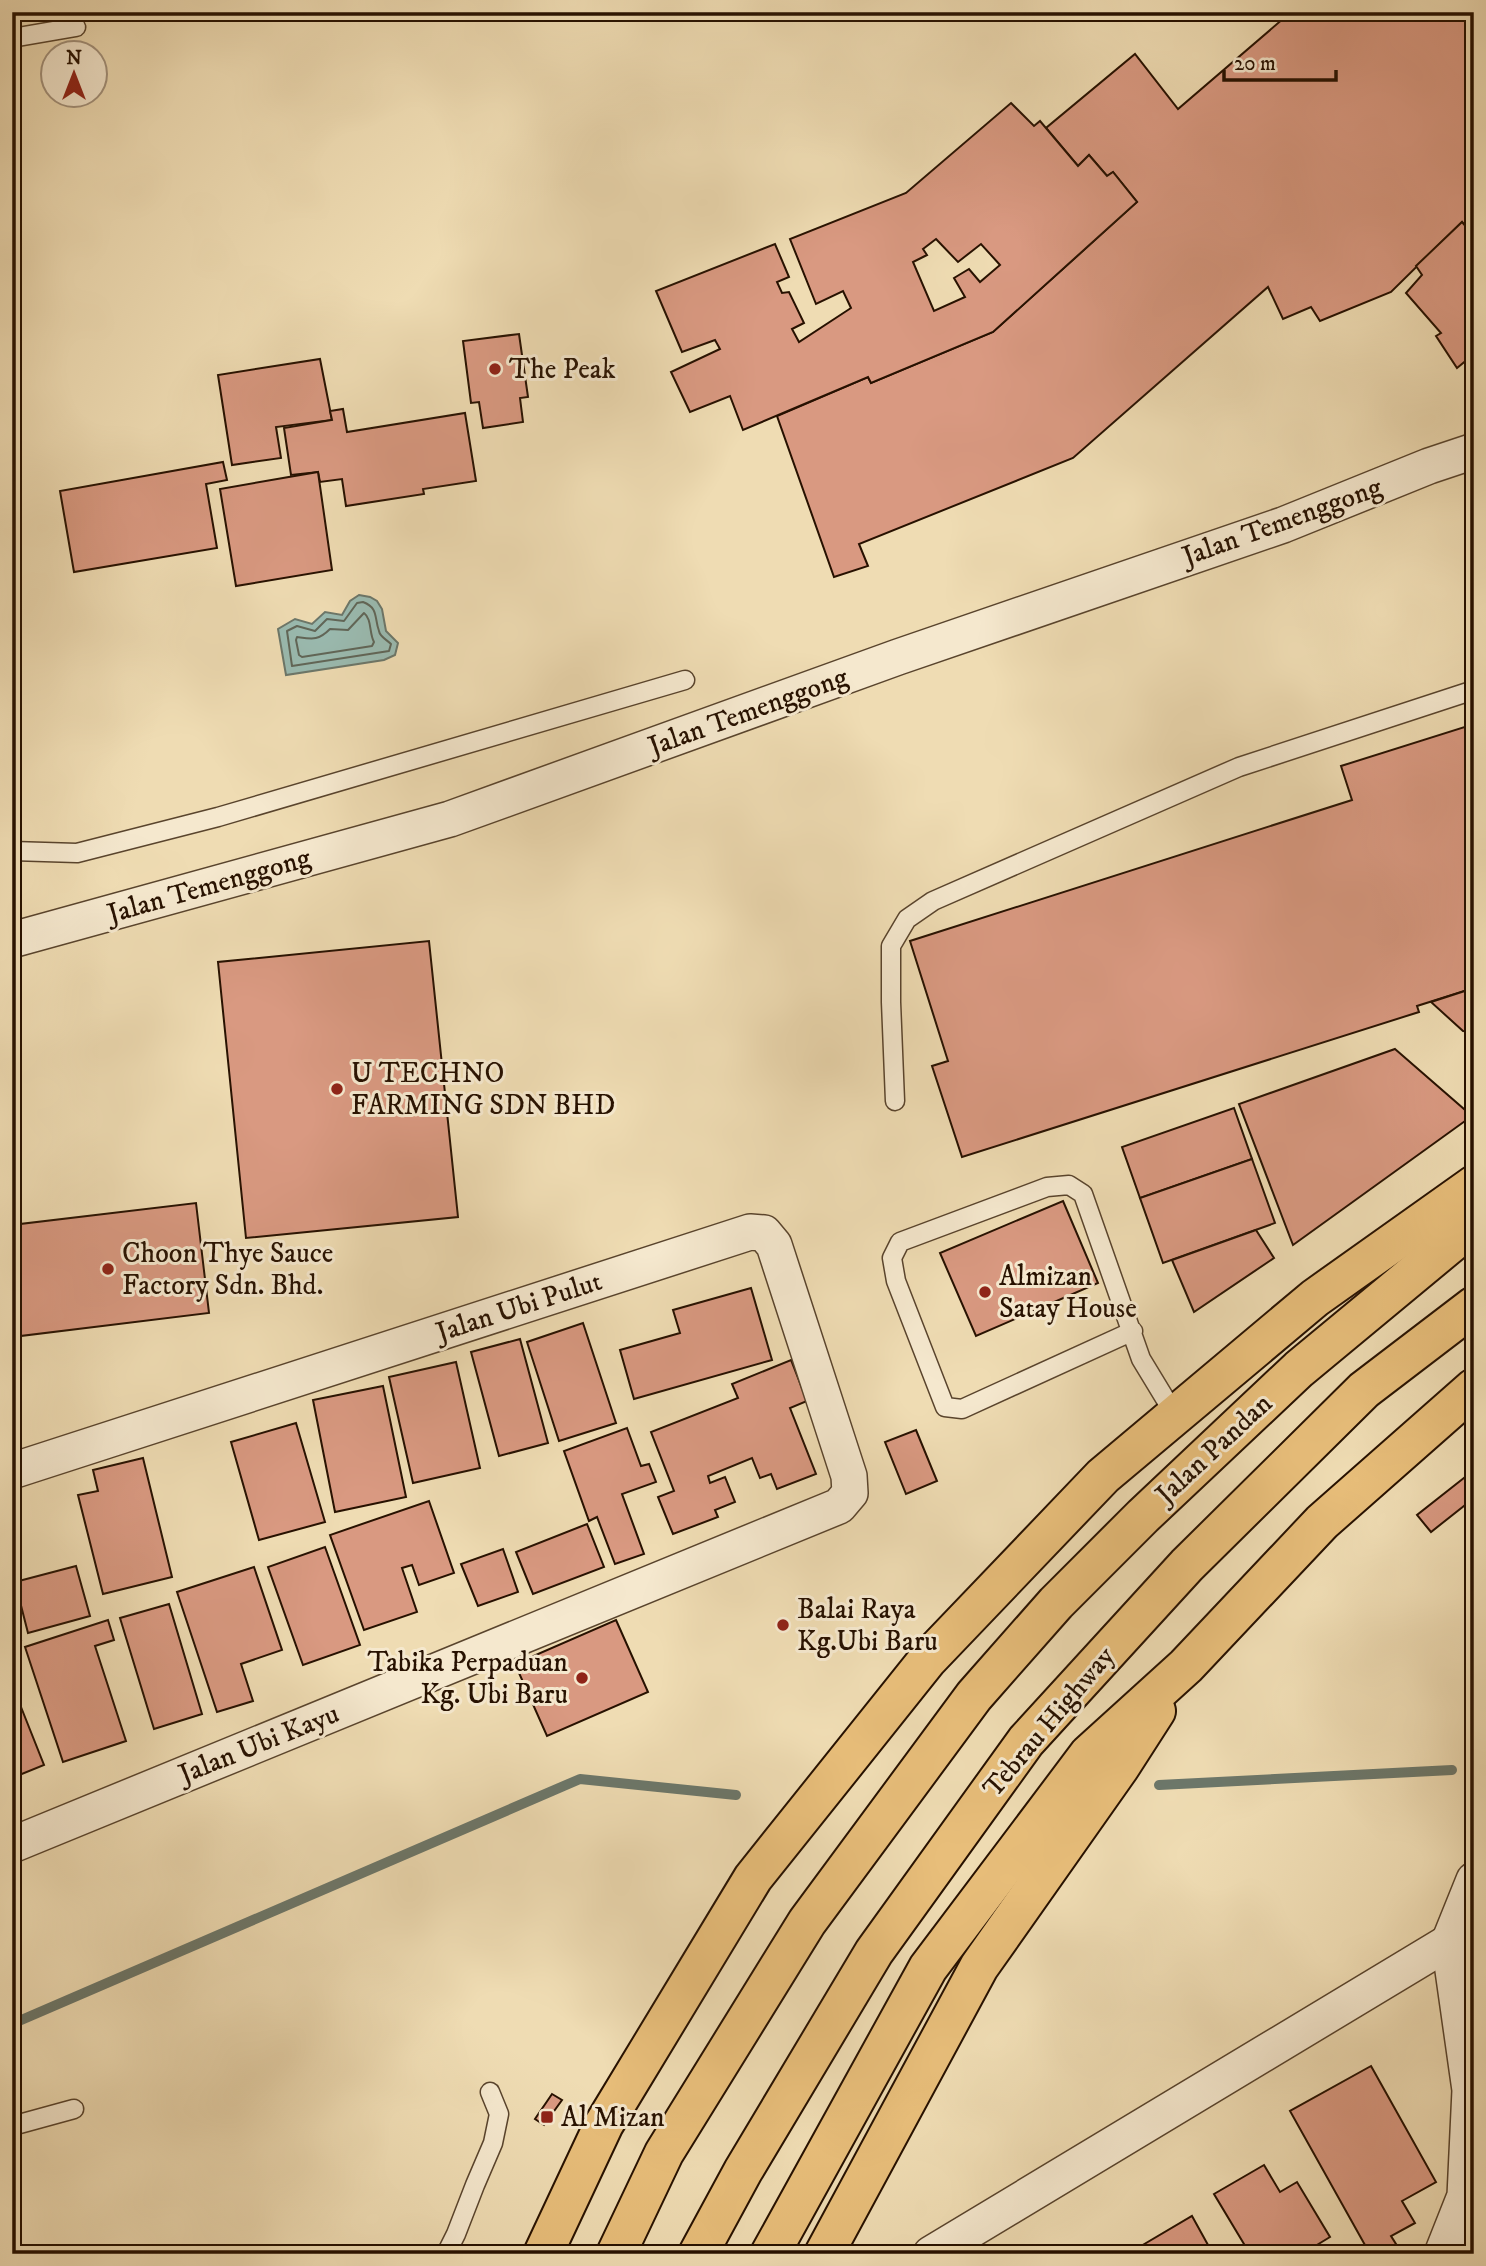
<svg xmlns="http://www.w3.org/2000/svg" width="1486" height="2266" viewBox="0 0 1486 2266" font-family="'IM FELL DW Pica',serif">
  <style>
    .water { fill: #9abbb1; stroke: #6c776a; stroke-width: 2 }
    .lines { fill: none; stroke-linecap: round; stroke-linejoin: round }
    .shore { stroke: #606658; stroke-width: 2 }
    .stream { stroke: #6c776a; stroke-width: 10 }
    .building { fill: #d99981; stroke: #271100; stroke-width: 2; fill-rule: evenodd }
    .lane-casing { stroke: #59442d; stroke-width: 21 }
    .street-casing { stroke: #59442d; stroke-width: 38 }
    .highway-casing { stroke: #271100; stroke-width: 42 }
    .lane { stroke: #f5e8ce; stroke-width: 18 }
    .street { stroke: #f5e8ce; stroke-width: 35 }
    .highway { stroke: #e8be7a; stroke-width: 38 }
    .poi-dot { fill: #8f2418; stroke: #f5e8ce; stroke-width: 2.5 }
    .labels { text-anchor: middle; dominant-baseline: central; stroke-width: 6; stroke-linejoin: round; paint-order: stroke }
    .poi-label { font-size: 28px; fill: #271100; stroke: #f5e8ce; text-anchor: start }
    .street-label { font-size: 28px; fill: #271100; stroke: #f5e8ce }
  </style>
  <rect width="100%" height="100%" fill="#efdcb3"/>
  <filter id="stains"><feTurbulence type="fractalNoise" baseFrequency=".00286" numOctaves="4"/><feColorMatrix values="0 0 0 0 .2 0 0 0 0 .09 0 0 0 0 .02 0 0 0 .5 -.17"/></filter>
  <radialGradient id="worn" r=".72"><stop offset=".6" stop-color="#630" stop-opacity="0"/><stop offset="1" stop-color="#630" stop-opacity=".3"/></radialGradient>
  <path class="water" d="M 359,595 L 370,597 L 377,601 L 382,609 L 386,631 L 398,643 L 395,655 L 384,660 L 286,675 L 278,629 L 295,619 L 312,624 L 325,612 L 342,615 L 350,601 Z"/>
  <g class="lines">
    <g class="shore">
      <path d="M 363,602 C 379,608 374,618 379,631 C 380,637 386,639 391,644 L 389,651 L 292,666 L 287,631 L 297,626 L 315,631 L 327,619 L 344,621 L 357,603 Z"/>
      <path d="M 364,613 C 372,619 369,633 374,642 L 372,646 L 302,657 L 299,655 L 296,640 L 297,637 C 312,639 318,641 330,629 L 348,630 Z"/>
    </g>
    <g class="stream">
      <path d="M 1159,1785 L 1452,1770"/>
      <path d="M 12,2024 L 580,1779 L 736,1795"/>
    </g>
  </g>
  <g class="building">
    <path d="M 1291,12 L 1474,12 L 1474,236 L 1462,222 L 1391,292 L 1320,321 L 1311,307 L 1283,319 L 1268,287 L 1073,458 L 859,544 L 868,566 L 834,577 L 777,416 L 868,377 L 871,383 L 993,332 L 1137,202 L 1113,172 L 1107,176 L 1089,155 L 1078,166 L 1046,128 L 1135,54 L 1178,109 Z"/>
    <path d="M 1011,103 L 1034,126 L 1040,121 L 1078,166 L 1089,155 L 1107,176 L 1113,172 L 1137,202 L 993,332 L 871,383 L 868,377 L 743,430 L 730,396 L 690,412 L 671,372 L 720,349 L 715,340 L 682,352 L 656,291 L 775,244 L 789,277 L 777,282 L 782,293 L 789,292 L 804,323 L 792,329 L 799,342 L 851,308 L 843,291 L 816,304 L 790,239 L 906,193 ZM 936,239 L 958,262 L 981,244 L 1000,265 L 980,282 L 969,269 L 954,278 L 965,297 L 934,311 L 913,262 L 927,255 L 923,249 Z"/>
    <path d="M 1462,222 L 1474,236 L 1474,354 L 1457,368 L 1436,336 L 1441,333 L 1406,293 L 1422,275 L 1416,266 Z"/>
    <path d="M 519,334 L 528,397 L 520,398 L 523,422 L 483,428 L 479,402 L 471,403 L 463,341 Z"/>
    <path d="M 320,359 L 332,420 L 276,427 L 281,458 L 232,465 L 218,375 Z"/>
    <path d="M 343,409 L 347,432 L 465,413 L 476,481 L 423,489 L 424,494 L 346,506 L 342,479 L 320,482 L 318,472 L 291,475 L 284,428 L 332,420 L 330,411 Z"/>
    <path d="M 223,462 L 227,480 L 206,484 L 217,548 L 74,572 L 60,491 Z"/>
    <path d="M 318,472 L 332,570 L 236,586 L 220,489 Z"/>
    <path d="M 1474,724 L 1474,988 L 1417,1006 L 1419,1012 L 962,1157 L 932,1066 L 948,1061 L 910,941 L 1352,800 L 1341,766 Z"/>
    <path d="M 429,941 L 458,1217 L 246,1238 L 218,962 Z"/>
    <path d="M 1474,988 L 1474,1032 L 1463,1031 L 1431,1002 Z"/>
    <path d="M 1395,1049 L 1472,1116 L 1293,1245 L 1239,1104 Z"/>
    <path d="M 1234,1108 L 1252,1159 L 1140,1198 L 1122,1147 Z"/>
    <path d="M 1252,1159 L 1275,1223 L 1163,1263 L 1140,1198 Z"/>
    <path d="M 1063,1201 L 1098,1283 L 976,1336 L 940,1253 Z"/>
    <path d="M 196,1203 L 209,1313 L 12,1337 L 12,1225 Z"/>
    <path d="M 1256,1230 L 1274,1258 L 1194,1312 L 1172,1260 Z"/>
    <path d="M 751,1288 L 772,1360 L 634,1399 L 620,1350 L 680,1333 L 673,1310 Z"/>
    <path d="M 583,1323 L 616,1423 L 559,1441 L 527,1342 Z"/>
    <path d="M 520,1339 L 548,1443 L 499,1456 L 471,1352 Z"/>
    <path d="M 791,1360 L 807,1401 L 790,1408 L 816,1474 L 777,1489 L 771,1474 L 760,1478 L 752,1458 L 708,1476 L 710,1483 L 725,1477 L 735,1502 L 715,1510 L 718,1517 L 673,1534 L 658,1497 L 674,1491 L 651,1432 L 738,1398 L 732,1384 Z"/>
    <path d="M 456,1362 L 480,1468 L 413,1483 L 389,1377 Z"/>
    <path d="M 383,1386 L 406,1497 L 335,1512 L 313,1400 Z"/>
    <path d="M 296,1423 L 325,1522 L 259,1540 L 231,1442 Z"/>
    <path d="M 627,1428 L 641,1466 L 649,1464 L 656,1482 L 622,1494 L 644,1554 L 615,1564 L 597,1517 L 589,1521 L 564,1451 Z"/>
    <path d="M 916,1430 L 937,1481 L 906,1494 L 885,1442 Z"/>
    <path d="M 143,1458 L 172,1577 L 103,1594 L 78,1495 L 98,1491 L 93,1470 Z"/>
    <path d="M 1474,1470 L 1474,1498 L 1431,1532 L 1417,1515 Z"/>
    <path d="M 429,1501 L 454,1573 L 419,1585 L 412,1565 L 402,1568 L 417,1612 L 364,1630 L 330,1535 Z"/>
    <path d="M 587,1524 L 604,1567 L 533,1594 L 516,1552 Z"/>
    <path d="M 325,1547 L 360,1645 L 303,1665 L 268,1567 Z"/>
    <path d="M 503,1549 L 518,1592 L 478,1606 L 461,1564 Z"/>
    <path d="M 76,1566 L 90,1616 L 28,1633 L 15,1582 Z"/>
    <path d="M 254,1567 L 282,1650 L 241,1664 L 253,1701 L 217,1712 L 177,1592 Z"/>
    <path d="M 169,1604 L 202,1714 L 154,1729 L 120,1618 Z"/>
    <path d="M 12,1608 L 21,1640 L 12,1643 Z"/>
    <path d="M 108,1620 L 114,1640 L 95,1646 L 126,1741 L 63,1762 L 25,1647 Z"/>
    <path d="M 616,1620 L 648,1692 L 547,1736 L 515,1664 Z"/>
    <path d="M 19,1702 L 44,1765 L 12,1778 L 12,1705 Z"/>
    <path d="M 1371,2066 L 1436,2182 L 1402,2201 L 1415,2223 L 1391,2236 L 1396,2244 L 1379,2254 L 1370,2254 L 1290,2111 Z"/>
    <path d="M 552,2094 L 562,2100 L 544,2125 L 535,2119 Z"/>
    <path d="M 1264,2165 L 1280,2192 L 1297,2182 L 1330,2237 L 1302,2254 L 1250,2254 L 1214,2194 Z"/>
    <path d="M 1192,2216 L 1213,2254 L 1146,2254 L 1141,2246 Z"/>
  </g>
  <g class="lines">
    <g class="lane-casing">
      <g id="lane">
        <path d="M 12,38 L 76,27"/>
        <path d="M 12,851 L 77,853 L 218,817 L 685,680"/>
        <path d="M 895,1101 L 891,1002 L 891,946 L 907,919 L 933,901 L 1239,767 L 1474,690"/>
        <path d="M 1133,1331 L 962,1409 L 945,1407 L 896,1281 L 892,1258 L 900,1242 L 1047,1187 L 1069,1185 L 1083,1194 L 1141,1359 L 1175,1415"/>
        <path d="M 12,2126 L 74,2109"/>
        <path d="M 446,2254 L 456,2234 L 475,2185 L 493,2143 L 499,2114 L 490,2092"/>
      </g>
    </g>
    <g class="street-casing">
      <g id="street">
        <path d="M 12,940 L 450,819 L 898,657 L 1283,525 L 1429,466 L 1474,451"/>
        <path d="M 12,1471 L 750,1232 L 764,1233 L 774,1245 L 849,1476 L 850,1493 L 839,1506 L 12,1845"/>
        <path d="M 931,2254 L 1449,1942"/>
        <path d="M 1442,2254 L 1465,2196 L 1470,2090 L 1449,1942 L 1474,1880"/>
      </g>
    </g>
    <g class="highway-casing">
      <g id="highway">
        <path d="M 543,2254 L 604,2124 L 753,1878 L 928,1659 L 1103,1476 L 1315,1298 L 1474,1185"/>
        <path d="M 616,2254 L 664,2153 L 807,1922 L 974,1696 L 1056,1603 L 1143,1516 L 1299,1369 L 1474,1224"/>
        <path d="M 698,2254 L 743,2171 L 874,1952 L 1026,1741 L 1187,1565 L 1364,1390 L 1474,1306"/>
        <path d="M 770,2254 L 928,1968 L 1089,1754 L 1186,1666 L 1322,1522 L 1474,1388"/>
        <path d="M 824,2254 L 979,1967 L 1120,1767 L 1156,1711"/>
      </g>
    </g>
    <use href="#lane" class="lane"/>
    <use href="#street" class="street"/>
    <use href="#highway" class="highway"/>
  </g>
  <g class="poi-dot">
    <circle cx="495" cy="369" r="7"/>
    <circle cx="337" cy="1089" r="7"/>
    <circle cx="108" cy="1269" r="7"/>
    <circle cx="985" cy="1292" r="7"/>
    <circle cx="783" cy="1625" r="7"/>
    <circle cx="582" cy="1678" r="7"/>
    <rect x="540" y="2110" width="14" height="14" rx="3.5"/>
  </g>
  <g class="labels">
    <g class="poi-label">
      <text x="509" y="369">The Peak</text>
      <text x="351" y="1073">U TECHNO<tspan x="351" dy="32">FARMING SDN BHD</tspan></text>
      <text x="122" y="1253">Choon Thye Sauce<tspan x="122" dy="32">Factory Sdn. Bhd.</tspan></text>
      <text x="999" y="1276">Almizan<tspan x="999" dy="32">Satay House</tspan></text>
      <text x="797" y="1609">Balai Raya<tspan x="797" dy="32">Kg.Ubi Baru</tspan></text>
      <text x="568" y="1662" text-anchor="end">Tabika Perpaduan<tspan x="568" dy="32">Kg. Ubi Baru</tspan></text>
      <text x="561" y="2117">Al Mizan</text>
    </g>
    <g class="street-label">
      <text transform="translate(1282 522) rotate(-20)">Jalan Temenggong</text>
      <text transform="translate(748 712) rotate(-20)">Jalan Temenggong</text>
      <text transform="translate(209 886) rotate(-16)">Jalan Temenggong</text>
      <text transform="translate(519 1307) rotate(-18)">Jalan Ubi Pulut</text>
      <text transform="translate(1214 1449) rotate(-43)">Jalan Pandan</text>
      <text transform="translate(1049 1722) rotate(-50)">Tebrau Highway</text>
      <text transform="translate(259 1744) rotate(-22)">Jalan Ubi Kayu</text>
    </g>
  </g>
  <rect width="1486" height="2266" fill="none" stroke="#efdcb3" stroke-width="42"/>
  <rect x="14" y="14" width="1458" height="2238" fill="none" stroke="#271100" stroke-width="3.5"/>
  <rect x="21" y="21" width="1444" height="2224" fill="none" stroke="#271100" stroke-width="2"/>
  <g transform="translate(74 74)"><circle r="33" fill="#f5e8ce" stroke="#a3927c" stroke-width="2"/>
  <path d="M0-5L12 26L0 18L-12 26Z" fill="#8f2418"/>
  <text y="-10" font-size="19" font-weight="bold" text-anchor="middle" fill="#271100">N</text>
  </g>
  <path d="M1224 70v10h112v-10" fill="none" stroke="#271100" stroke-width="3.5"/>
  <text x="1234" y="70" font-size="21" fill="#271100" stroke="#f5e8ce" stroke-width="5" paint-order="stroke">20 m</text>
  <rect width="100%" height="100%" filter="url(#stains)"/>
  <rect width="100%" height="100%" fill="url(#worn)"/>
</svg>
